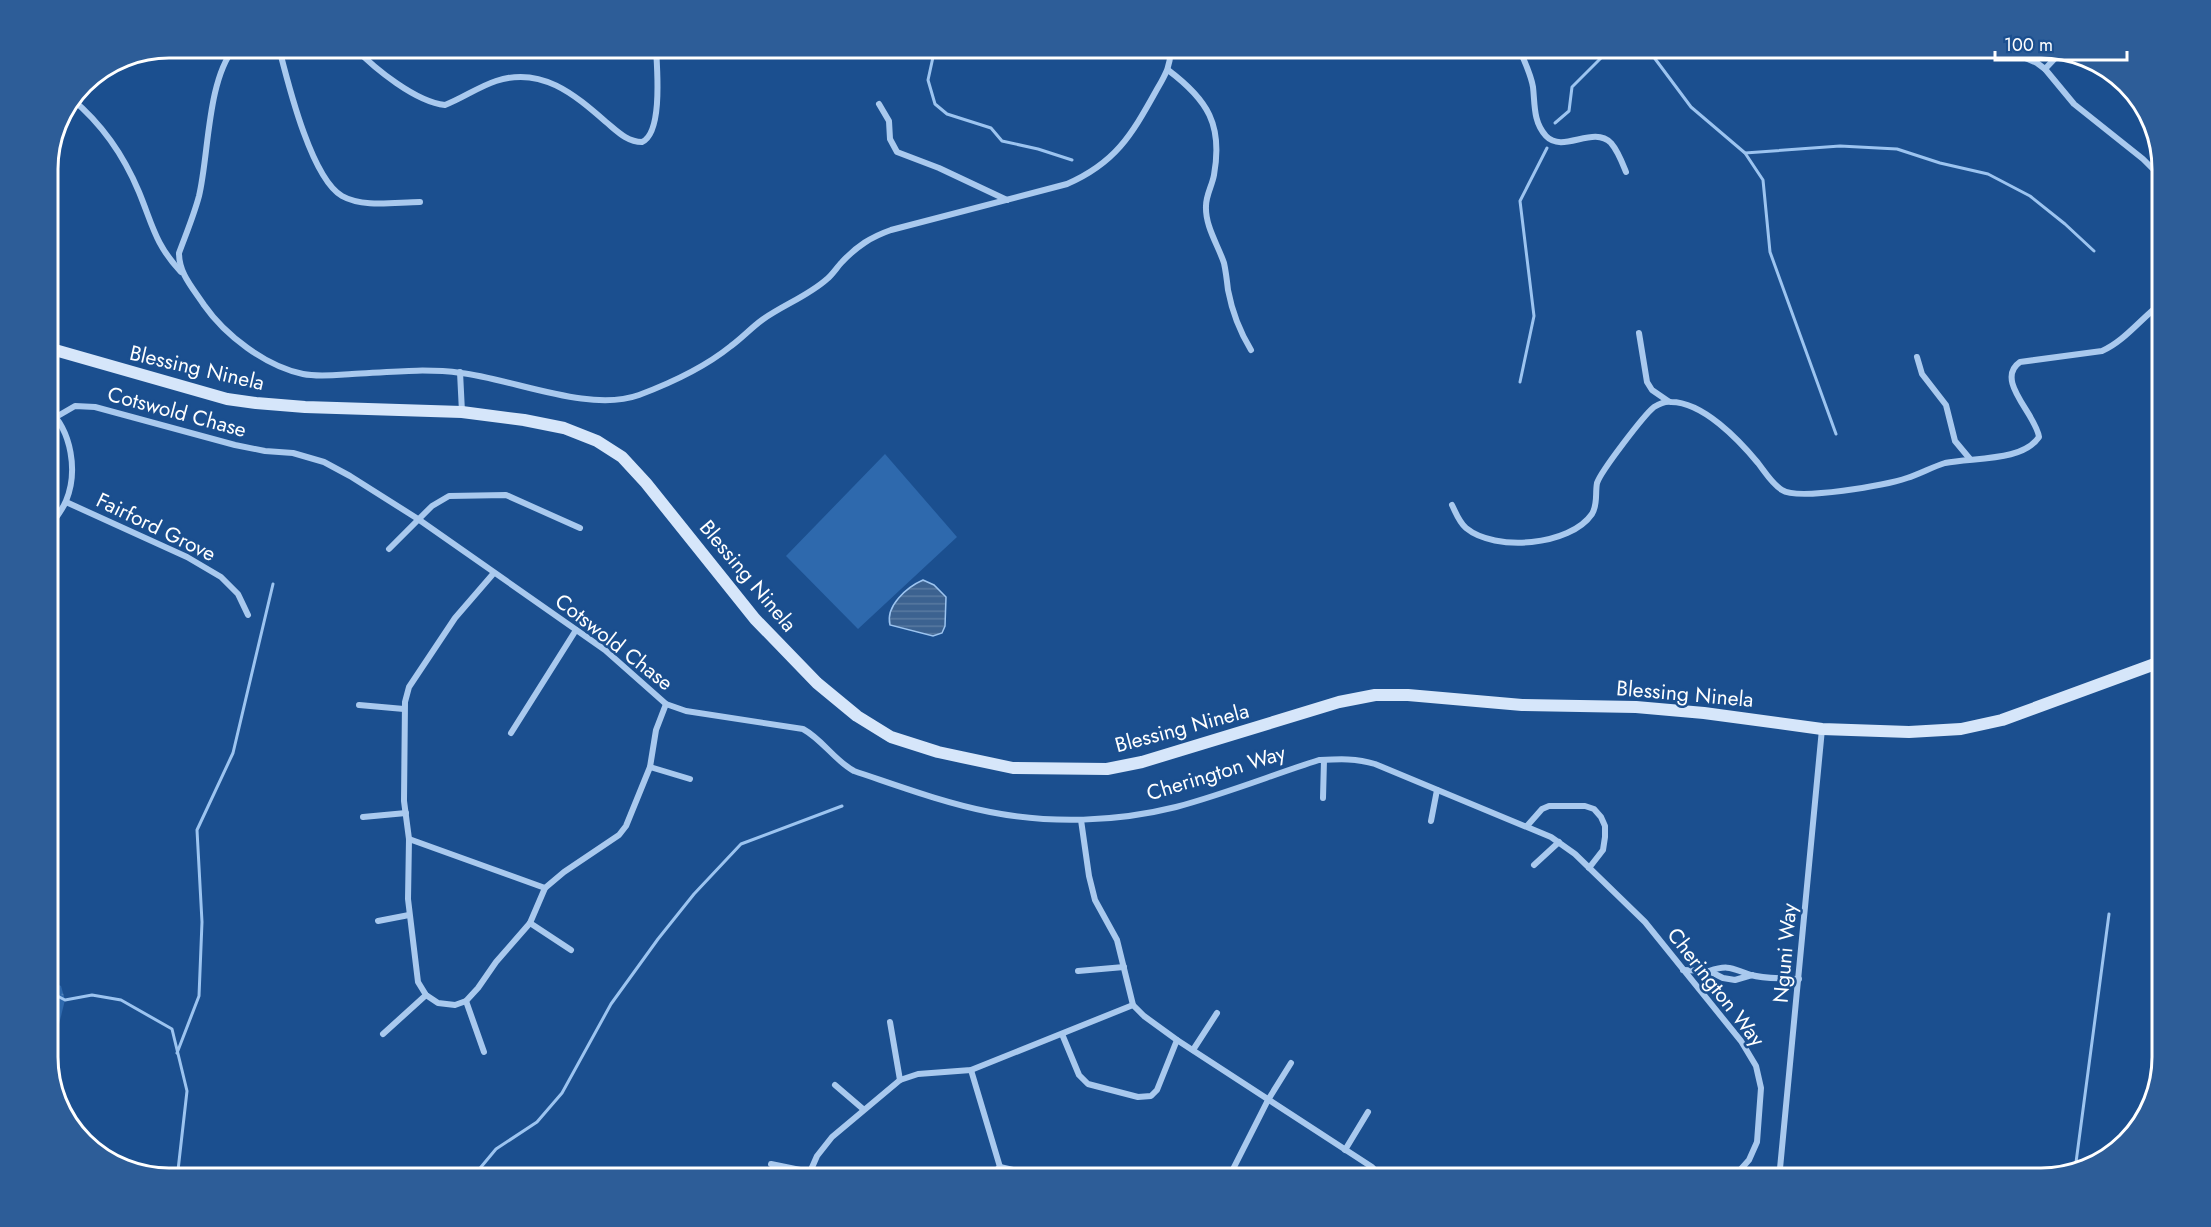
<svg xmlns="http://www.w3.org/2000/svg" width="2211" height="1227" viewBox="0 0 2211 1227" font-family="Jost,sans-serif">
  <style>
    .wetland { fill: url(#wetland-marsh) }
    .pitch { fill: #2e69ad }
    .water { fill: url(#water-rules); stroke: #9cc4f0; stroke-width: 1.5 }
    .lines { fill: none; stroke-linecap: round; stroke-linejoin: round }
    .stream { stroke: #9cc4f0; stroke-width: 3 }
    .street { stroke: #a9c9ee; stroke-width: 6 }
    .secondary { stroke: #d6e6fa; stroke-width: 12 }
    .labels { text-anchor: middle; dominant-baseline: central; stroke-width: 5; stroke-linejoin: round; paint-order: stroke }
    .street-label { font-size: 21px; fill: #fff; stroke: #1b4f8f }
    .rim { fill: none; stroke: #fff; stroke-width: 3 }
  </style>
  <defs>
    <pattern id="wetland-marsh" width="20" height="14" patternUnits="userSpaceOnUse" patternTransform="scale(1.5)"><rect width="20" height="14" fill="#2e69ad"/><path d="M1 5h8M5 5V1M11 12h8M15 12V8" fill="none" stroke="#4d80b9"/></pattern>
    <pattern id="water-rules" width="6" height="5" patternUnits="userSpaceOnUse" patternTransform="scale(1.5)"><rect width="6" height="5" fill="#3c6290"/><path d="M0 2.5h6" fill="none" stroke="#597aa1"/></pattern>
  </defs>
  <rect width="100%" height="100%" fill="#1b4f8f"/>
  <path class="wetland" d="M 48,980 L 61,986 L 65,1000 L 59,1024 L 48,1032 Z"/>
  <path class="pitch" d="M 885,454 L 957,537 L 858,629 L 786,556 Z"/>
  <path class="water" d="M 923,580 L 934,585 L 946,597 L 945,626 L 942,633 L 933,636 L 890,625 C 885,606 907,587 923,580 Z"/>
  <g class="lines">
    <g class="stream">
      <path d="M 935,48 L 928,80 L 935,104 L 947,114 L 991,128 L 1002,141 L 1038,149 L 1072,160"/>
      <path d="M 1647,48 L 1691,107 L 1745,153 L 1763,180 L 1770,252 L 1836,434"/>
      <path d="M 430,57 L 443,48"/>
      <path d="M 1555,123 L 1569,111 L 1572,87 L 1607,52 L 1607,48"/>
      <path d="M 1745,153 L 1840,146 L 1897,149 L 1940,163 L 1988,174 L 2030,196 L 2065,224 L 2094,251"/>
      <path d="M 1520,382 L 1534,316 L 1520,201 L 1547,148"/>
      <path d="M 48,991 L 65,1000 L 92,995 L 121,1000 L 172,1029 L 187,1091 L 177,1179"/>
      <path d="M 177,1053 L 199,996 L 202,922 L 197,830 L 233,753 L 273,584"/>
      <path d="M 2075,1170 L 2109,914"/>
      <path d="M 471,1179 L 496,1149 L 537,1122 L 562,1093 L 611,1004 L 658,939 L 694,894 L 741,844 L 842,806"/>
    </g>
    <g class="street">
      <path d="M 234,48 C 207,82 209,154 199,196 C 194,215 186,234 179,253 C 179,274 193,288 204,305 C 225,335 265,366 303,374 C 318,377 336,375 352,374 C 389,372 425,368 461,373 C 513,379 589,413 639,395 C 671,383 705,367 731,346 C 742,338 751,328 762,320 C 783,305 808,296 827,279 C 833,274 837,267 842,262 C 857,246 871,237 891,230 L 1067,184 C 1115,163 1131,136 1156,91 C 1164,77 1172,65 1170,48"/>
      <path d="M 279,48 C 288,83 311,178 342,196 C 363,208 396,202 420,202"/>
      <path d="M 355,48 C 375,69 416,102 445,105 C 463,98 478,87 496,81 C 541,66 574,94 606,122 C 617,131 627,142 642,142 C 663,133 657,68 656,48"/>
      <path d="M 1519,48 C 1524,61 1531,74 1533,87 C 1535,104 1533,122 1546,136 C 1563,154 1593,125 1611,143 C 1618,151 1622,162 1626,172"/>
      <path d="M 2002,48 L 2037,63 L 2045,69 L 2074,104 L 2143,159 L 2163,179"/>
      <path d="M 2045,69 L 2060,53"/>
      <path d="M 1168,70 C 1208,100 1223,125 1214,175 C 1212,186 1206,195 1206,206 C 1205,226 1218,245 1224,263 C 1226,272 1227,281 1228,290 C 1232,311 1240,332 1251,350"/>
      <path d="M 72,99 C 102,124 124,156 139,192 C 153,226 155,244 181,272"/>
      <path d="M 879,104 L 889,121 L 890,139 L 897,152 L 939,168 L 1007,200"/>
      <path d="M 1639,333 L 1647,382 L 1652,390 L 1668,401"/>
      <path d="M 1917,357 L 1922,374 L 1946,405 L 1955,441 L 1970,459"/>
      <path d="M 460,372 L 462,412"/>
      <path d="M 48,409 C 72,431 78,472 66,501 C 62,511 54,520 48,529"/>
      <path d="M 56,417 L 75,406 L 95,407 L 235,445 L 265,451 L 293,453 L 324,462 L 350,476 L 418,519 L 605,650 L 666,704 L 686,711 L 803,729 C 823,740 834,760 854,771 C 899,786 944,803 990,812 C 1051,824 1116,822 1176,807 C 1225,794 1272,775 1319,760 C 1339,759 1356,758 1375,764 L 1551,837 L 1575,854 L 1645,922 L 1741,1041 L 1756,1066 L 1761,1088 L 1757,1142 L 1749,1160 L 1732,1179"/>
      <path d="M 66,502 L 187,557 L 221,577 L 238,594 L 248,615"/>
      <path d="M 1452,505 C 1456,513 1459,522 1466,528 C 1495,552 1570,546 1592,514 C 1598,504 1595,494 1597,483 C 1601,471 1644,415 1654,407 C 1659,404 1665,401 1671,402 C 1703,402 1739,440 1758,463 C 1765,472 1772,484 1782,490 C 1798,501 1887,485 1907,478 C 1920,474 1932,467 1945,463 C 1973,457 2022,462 2039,437 C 2036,414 1994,380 2020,362 L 2102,351 C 2125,341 2142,317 2163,302"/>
      <path d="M 389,549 L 432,506 L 449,496 L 506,495 L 580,528"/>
      <path d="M 493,574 L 455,618 L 409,687 L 405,702 L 404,801 L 409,839 L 408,899 L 418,982 L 426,995 L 438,1003 L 455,1005 L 466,1001 L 478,988 L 496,962 L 530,923 L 545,888 L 564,872 L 619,835 L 626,826 L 650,767 L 656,730 L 666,704"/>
      <path d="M 359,705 L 404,709"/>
      <path d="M 511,733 L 576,630"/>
      <path d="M 650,767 L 690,779"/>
      <path d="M 1323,798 L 1324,760"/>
      <path d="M 363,817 L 406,813"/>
      <path d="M 1081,820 L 1089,876 L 1095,900 L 1117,940 L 1133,1005 L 1144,1016 L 1177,1040 L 1372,1167 L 1383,1179"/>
      <path d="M 1431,821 L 1437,790"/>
      <path d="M 1527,826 L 1542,809 L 1549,806 L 1585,806 L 1594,809 L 1601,817 L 1605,826 L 1605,837 L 1603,850 L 1589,868"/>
      <path d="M 409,839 L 545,888"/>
      <path d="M 1534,865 L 1559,842"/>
      <path d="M 378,921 L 409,915"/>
      <path d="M 530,923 L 571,950"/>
      <path d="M 1683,970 L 1709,971 L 1723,978 L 1735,980 L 1752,975"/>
      <path d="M 1078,971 L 1124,967"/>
      <path d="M 1709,971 C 1730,964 1732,969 1751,975 C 1765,979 1784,978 1799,979"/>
      <path d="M 466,1001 L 484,1052"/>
      <path d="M 890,1022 L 900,1080"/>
      <path d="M 383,1034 L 426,995"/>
      <path d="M 1062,1034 L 1079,1075 L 1088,1084 L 1138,1097 L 1151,1096 L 1157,1090 L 1177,1040"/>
      <path d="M 1193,1050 L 1217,1013"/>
      <path d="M 971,1070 L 1000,1167"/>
      <path d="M 835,1085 L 863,1109"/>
      <path d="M 1345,1150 L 1368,1112"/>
      <path d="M 771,1164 L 810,1172"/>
      <path d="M 810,1179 L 810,1172 L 817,1156 L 832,1137 L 900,1080 L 918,1074 L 971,1070 L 1133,1005"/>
      <path d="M 985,1179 L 1000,1167 L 1052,1179"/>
      <path d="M 1228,1179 L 1268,1100 L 1291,1063"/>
      <path d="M 1470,1179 L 1487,1176"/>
      <path d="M 1779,1179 L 1822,729"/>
    </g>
    <path class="secondary" d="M 48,348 L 227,399 L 256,403 L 305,407 L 462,412 L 524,420 L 564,428 L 597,441 L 622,457 L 646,483 L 755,619 L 817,683 L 857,716 L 891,737 L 938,752 L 1013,768 L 1107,769 L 1142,762 L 1339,702 L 1375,695 L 1408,695 L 1522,705 L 1636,707 L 1704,713 L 1822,729 L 1909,732 L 1961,729 L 2002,720 L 2163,661"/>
  </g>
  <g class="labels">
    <g class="street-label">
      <text transform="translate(197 368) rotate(13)">Blessing Ninela</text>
      <text transform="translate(177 412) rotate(15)">Cotswold Chase</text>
      <text transform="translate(156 527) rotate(26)">Fairford Grove</text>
      <text transform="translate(748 576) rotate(50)">Blessing Ninela</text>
      <text transform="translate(614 642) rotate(38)">Cotswold Chase</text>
      <text transform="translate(1685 694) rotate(5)">Blessing Ninela</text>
      <text transform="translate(1182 728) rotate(-15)">Blessing Ninela</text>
      <text transform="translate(1216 773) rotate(-17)">Cherington Way</text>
      <text transform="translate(1785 953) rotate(-85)">Nguni Way</text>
      <text transform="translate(1716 987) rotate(52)">Cherington Way</text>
    </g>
  </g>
  <path d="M0 0H2211V1227H0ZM169 58H2041A111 111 0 0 1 2152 169V1057A111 111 0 0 1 2041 1168H169A111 111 0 0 1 58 1057V169A111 111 0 0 1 169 58Z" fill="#2d5d98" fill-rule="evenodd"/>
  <path class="rim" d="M169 58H2041A111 111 0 0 1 2152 169V1057A111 111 0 0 1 2041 1168H169A111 111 0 0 1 58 1057V169A111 111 0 0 1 169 58Z"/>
  <path d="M1995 51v9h132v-9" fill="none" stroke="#ffffff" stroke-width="3"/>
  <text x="2004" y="51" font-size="18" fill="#ffffff" stroke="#1b4f8f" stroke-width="4.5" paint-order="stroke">100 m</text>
</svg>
